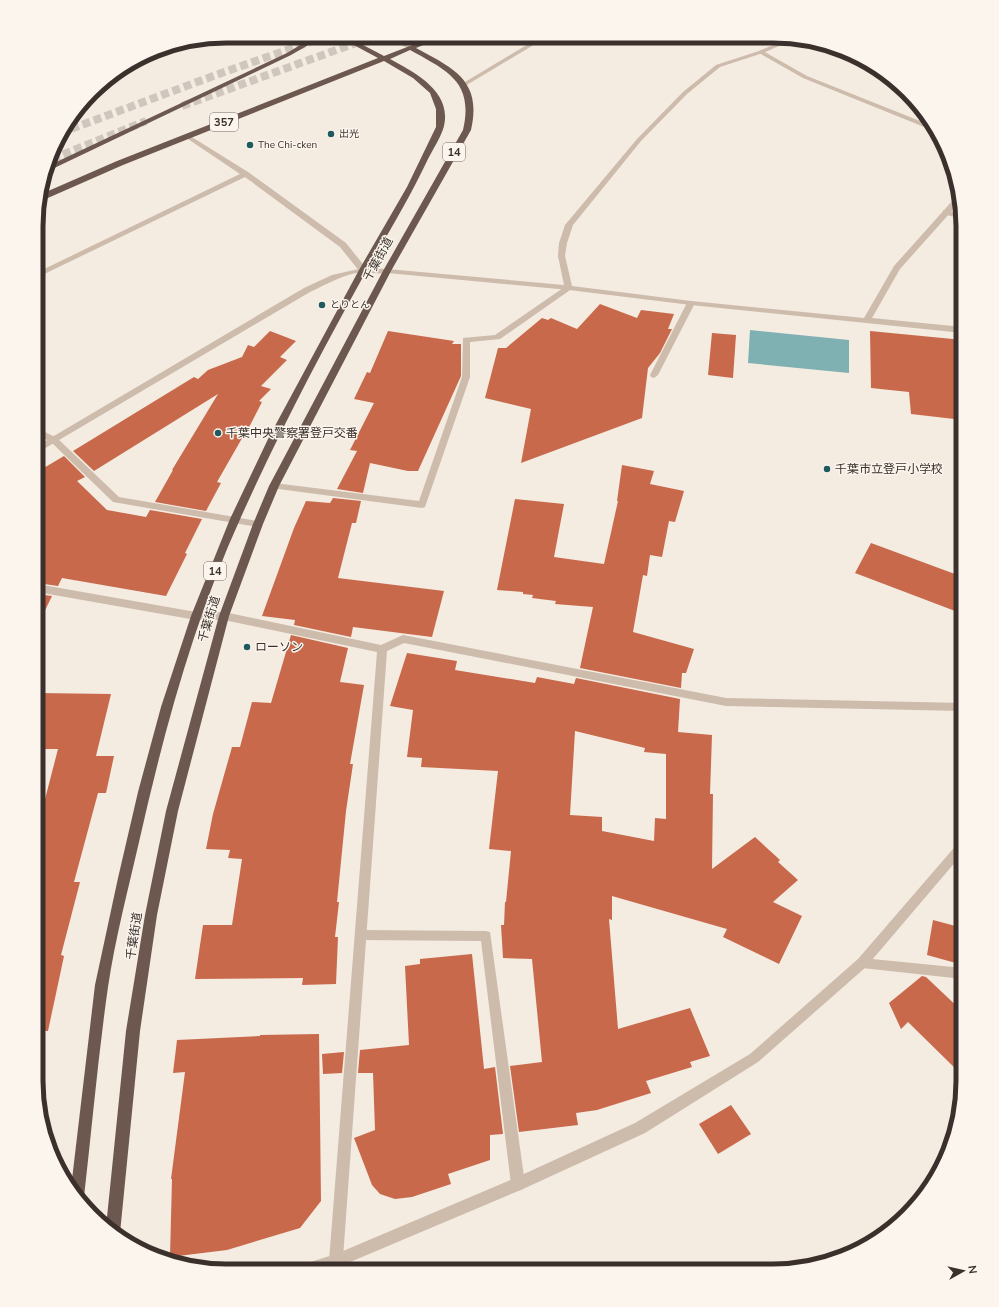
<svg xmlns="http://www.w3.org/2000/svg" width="999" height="1307" viewBox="0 0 999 1307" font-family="'Nunito Sans','Noto Sans JP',sans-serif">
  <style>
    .water { fill: #7fb0b2 }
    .building { fill: #c8694b; fill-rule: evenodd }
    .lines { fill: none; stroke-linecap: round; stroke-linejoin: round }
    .trunk-tunnel { stroke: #cfc6bd; stroke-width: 8; stroke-dasharray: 8 4; stroke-linecap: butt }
    .service { fill: #cdbbac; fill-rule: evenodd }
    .minor { fill: #cdbbac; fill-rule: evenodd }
    .tertiary { fill: #cdbbac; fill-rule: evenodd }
    .trunk { fill: #6c584f; fill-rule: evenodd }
    .poi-dot { fill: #1f5a5e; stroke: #fbf5ee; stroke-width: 1.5 }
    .labels { text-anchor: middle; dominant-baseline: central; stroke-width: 3; stroke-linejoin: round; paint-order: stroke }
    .far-poi-label { font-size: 10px; fill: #3b302b; stroke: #fbf5ee; text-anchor: start }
    .shield { fill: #fbf5ee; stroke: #756b66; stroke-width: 1 }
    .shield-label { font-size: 11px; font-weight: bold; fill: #3b302b }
    .street-label { font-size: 12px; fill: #3b302b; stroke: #fbf5ee }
    .poi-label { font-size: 12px; fill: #3b302b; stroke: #fbf5ee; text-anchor: start }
    .rim { fill: none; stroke: #3b302b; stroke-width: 5 }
  </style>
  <rect width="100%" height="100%" fill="#f4ebe1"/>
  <path class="water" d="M 750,330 L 849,340 L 849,373 L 748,363 Z"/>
  <g class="building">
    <path d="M 600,304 L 637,318 L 641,310 L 674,314 L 668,329 L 672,329 L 660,353 L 648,368 L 642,418 L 521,463 L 531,409 L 485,398 L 498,348 L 506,348 L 542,318 L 548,320 L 551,318 L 577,329 Z"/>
    <path d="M 270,331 L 296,341 L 280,357 L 287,360 L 261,386 L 271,389 L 259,401 L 262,402 L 246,433 L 245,433 L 217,482 L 221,483 L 206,511 L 155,502 L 173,470 L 172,470 L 218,394 L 94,471 L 73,451 L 194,377 L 198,379 L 208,370 L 242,357 L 248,345 L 254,347 Z"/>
    <path d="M 388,331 L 454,341 L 452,344 L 461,344 L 461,376 L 418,471 L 408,471 L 370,463 L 363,493 L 337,489 L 357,451 L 350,450 L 374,403 L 354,399 L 367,372 L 370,373 Z"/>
    <path d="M 870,331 L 963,340 L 963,420 L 911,414 L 909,392 L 871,388 Z"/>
    <path d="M 712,333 L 736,335 L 733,378 L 708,375 Z"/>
    <path d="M 64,456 L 85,477 L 77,481 L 107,510 L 146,517 L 150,510 L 202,519 L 185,553 L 187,554 L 166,596 L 62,578 L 58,586 L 37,583 L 37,472 Z"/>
    <path d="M 622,465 L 654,471 L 650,484 L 684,491 L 675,522 L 669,521 L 662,557 L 650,555 L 647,576 L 643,575 L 633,632 L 694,649 L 686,673 L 682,673 L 681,688 L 580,668 L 593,607 L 555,604 L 556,601 L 532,598 L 533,595 L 523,594 L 523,592 L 497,590 L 515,499 L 564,504 L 554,557 L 604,564 L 618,501 L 617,501 Z"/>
    <path d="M 333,498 L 361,501 L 356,523 L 352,523 L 338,578 L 444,591 L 432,637 L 353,627 L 351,637 L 294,625 L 295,620 L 262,616 L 294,528 L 306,501 L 330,503 Z"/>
    <path d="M 871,543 L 963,577 L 963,614 L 855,573 Z"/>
    <path d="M 37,594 L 52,596 L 37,627 Z"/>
    <path d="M 291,635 L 348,648 L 340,682 L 364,685 L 350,764 L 353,764 L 346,811 L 337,902 L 339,902 L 335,937 L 338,937 L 336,984 L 302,985 L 303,978 L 195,979 L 203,925 L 232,925 L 242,859 L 228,858 L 230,850 L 206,849 L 213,814 L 232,747 L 240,747 L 252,702 L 271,703 Z"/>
    <path d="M 407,653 L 457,661 L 455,670 L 535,683 L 537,677 L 574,684 L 576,678 L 680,699 L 678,732 L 712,735 L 710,794 L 713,794 L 712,869 L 755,837 L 780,860 L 778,862 L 798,880 L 773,902 L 802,916 L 779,964 L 723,937 L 727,929 L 612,896 L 612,920 L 609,919 L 618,1029 L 690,1008 L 710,1056 L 690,1062 L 692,1067 L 646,1081 L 651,1093 L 597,1110 L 576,1113 L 578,1125 L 519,1132 L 510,1066 L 542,1062 L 532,959 L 503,958 L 501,925 L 504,925 L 505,902 L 506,902 L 511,851 L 489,849 L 498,771 L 421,767 L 422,758 L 407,757 L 413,710 L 390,706 ZM 575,731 L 645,748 L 644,752 L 666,754 L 666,819 L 655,818 L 654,841 L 602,831 L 602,817 L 570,815 Z"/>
    <path d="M 37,693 L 111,694 L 96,756 L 114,756 L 106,793 L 98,793 L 74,882 L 80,882 L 61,955 L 64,956 L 48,1031 L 36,1030 L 36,834 L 58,749 L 37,749 Z"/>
    <path d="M 933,920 L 963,928 L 963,965 L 927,955 Z"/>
    <path d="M 472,954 L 484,1069 L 495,1067 L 503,1134 L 490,1135 L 490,1160 L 448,1174 L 451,1184 L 412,1197 L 395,1199 L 380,1194 L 372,1185 L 354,1138 L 375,1130 L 373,1073 L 358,1073 L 360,1050 L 409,1045 L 405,966 L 420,964 L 420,959 Z"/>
    <path d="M 922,976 L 926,977 L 963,1012 L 963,1076 L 908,1022 L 901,1029 L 889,1003 Z"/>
    <path d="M 319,1034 L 321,1201 L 300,1228 L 227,1250 L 170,1257 L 172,1179 L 171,1179 L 185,1072 L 173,1073 L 177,1040 L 260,1036 L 260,1035 Z"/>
    <path d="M 344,1052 L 342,1073 L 323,1074 L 322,1054 Z"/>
    <path d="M 731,1105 L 751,1134 L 718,1154 L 699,1124 Z"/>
  </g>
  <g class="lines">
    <g class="trunk-tunnel">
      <path d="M 182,106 L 375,36"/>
      <path d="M 60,133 L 216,75 L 327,36"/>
      <path d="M 52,159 L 146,121"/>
    </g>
    <g class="service">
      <path d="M 761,50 L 807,76 L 930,125 L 934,131 L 803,78 L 759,53 L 758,52 Z"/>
      <path d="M 943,210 L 946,210 L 960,214 L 962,219 L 943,214 Z"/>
      <path d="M 566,286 L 572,286 L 573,288 L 500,339 L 470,342 L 470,377 L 425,507 L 422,508 L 271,488 L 270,486 L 274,483 L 419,501 L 462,377 L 463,338 L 495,335 Z"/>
      <path d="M 688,301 L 691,301 L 695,303 L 658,375 L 654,378 L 651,377 L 650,375 Z"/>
      <path d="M 361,930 L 486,931 L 490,932 L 525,1184 L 523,1189 L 518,1191 L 513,1189 L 511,1184 L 481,941 L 361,940 L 357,939 L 355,935 L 357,931 Z"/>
    </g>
    <g class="minor">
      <path d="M 540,37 L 547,37 L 465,86 L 460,85 Z"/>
      <path d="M 789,38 L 797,38 L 763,53 L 720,67 L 687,94 L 641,141 L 573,225 L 567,243 L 565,256 L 572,286 L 691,301 L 864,318 L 894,266 L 954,199 L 957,199 L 958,204 L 900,269 L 872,318 L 963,327 L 963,333 L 691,305 L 569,290 L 387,273 L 383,271 L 387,269 L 564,285 L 558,256 L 559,243 L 565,225 L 637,139 L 683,92 L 716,65 L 759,51 Z"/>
      <path d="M 187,134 L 248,172 L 346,243 L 366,268 L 366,272 L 360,272 L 340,247 L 245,177 L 38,277 L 38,272 L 240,174 L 185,137 L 185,135 Z"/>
      <path d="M 37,428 L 57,438 L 119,497 L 258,521 L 263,524 L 258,527 L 113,502 L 51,442 L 37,435 Z"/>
      <path d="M 37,584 L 196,612 L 224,612 L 381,645 L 403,635 L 726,698 L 963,703 L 963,711 L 726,706 L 404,643 L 387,651 L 343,1258 L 352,1265 L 354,1270 C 343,1270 334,1272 329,1261 L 377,652 L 224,620 L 196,620 L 37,592 Z"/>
      <path d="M 862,958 L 963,968 L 963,979 L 862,968 L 858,967 L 856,963 L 858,959 Z"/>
    </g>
    <g class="tertiary">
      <path d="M 385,36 L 394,36 L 414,48 L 409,49 Z"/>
      <path d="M 363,268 L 387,269 L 391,271 C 384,276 371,272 363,272 C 344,274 327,284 310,292 L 37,453 L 37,446 L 304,288 L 332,275 Z"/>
      <path d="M 963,840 L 963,853 L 866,967 L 758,1062 L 645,1133 L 523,1189 L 336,1268 L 330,1270 L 299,1270 L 301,1265 L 336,1254 L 513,1179 L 635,1123 L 750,1054 L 858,959 L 959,842 Z"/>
    </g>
    <g class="trunk">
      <path d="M 315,36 L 324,36 L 291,55 L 48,171 L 50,165 L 287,53 Z"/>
      <path d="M 337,36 L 346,36 L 384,56 L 433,37 L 441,37 L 440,38 L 416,48 C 455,69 482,81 471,130 L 391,271 L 279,486 L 263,524 L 229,616 L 178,811 L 157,915 L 140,1031 L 120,1233 L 119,1238 L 106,1227 L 126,1031 L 145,915 L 166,811 L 219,616 L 253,524 L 269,486 L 383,271 L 463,130 C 474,82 448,71 410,50 L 390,59 C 414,72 452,91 444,126 C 441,137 433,149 428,159 C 410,197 389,232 368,268 C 323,349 279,432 241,517 C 194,620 164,731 139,842 C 128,890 115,939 108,987 C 98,1057 92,1127 84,1197 L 81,1203 L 71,1188 L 95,985 L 118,878 L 138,792 L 161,707 L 191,616 L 230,519 L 269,437 L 359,270 L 407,187 L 436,127 L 436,109 L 430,93 L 413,78 L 384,61 L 123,165 L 41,201 L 38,201 L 39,195 L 117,161 L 378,58 Z"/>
    </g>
  </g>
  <g class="poi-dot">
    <circle cx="331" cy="134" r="4"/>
    <circle cx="250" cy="145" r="4"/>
    <circle cx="322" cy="305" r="4"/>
    <circle cx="218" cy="433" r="4"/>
    <circle cx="827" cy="469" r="4"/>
    <circle cx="247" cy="647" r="4"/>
  </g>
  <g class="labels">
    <g class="far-poi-label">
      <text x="339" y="134">出光</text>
      <text x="258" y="145">The Chi-cken</text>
      <text x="330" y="305">とりとん</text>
    </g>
    <g class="shield">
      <rect x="210" y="113" width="28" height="18" rx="3"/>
      <rect x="443" y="143" width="22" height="18" rx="3"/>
      <rect x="204" y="562" width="22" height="18" rx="3"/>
    </g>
    <g class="shield-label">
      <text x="224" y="122">357</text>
      <text x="454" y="152">14</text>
      <text x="215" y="571">14</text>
    </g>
    <g class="street-label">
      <text transform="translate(378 259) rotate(-61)">千葉街道</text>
      <text transform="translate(209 619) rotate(-73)">千葉街道</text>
      <text transform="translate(134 936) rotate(-81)">千葉街道</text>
    </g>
    <g class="poi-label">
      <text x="226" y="433">千葉中央警察署登戸交番</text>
      <text x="835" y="469">千葉市立登戸小学校</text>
      <text x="255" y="647">ローソン</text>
    </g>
  </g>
  <path d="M0 0H999V1307H0ZM226 43H773A183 183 0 0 1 956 226V1081A183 183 0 0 1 773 1264H226A183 183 0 0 1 43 1081V226A183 183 0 0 1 226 43Z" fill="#fbf5ee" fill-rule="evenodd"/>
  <path class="rim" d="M226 43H773A183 183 0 0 1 956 226V1081A183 183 0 0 1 773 1264H226A183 183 0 0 1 43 1081V226A183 183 0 0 1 226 43Z"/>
  <g transform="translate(963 1271) rotate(82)" stroke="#fbf5ee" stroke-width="3" paint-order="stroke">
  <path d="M0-3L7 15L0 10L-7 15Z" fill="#3b302b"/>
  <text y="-6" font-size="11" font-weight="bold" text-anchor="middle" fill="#3b302b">N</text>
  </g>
</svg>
